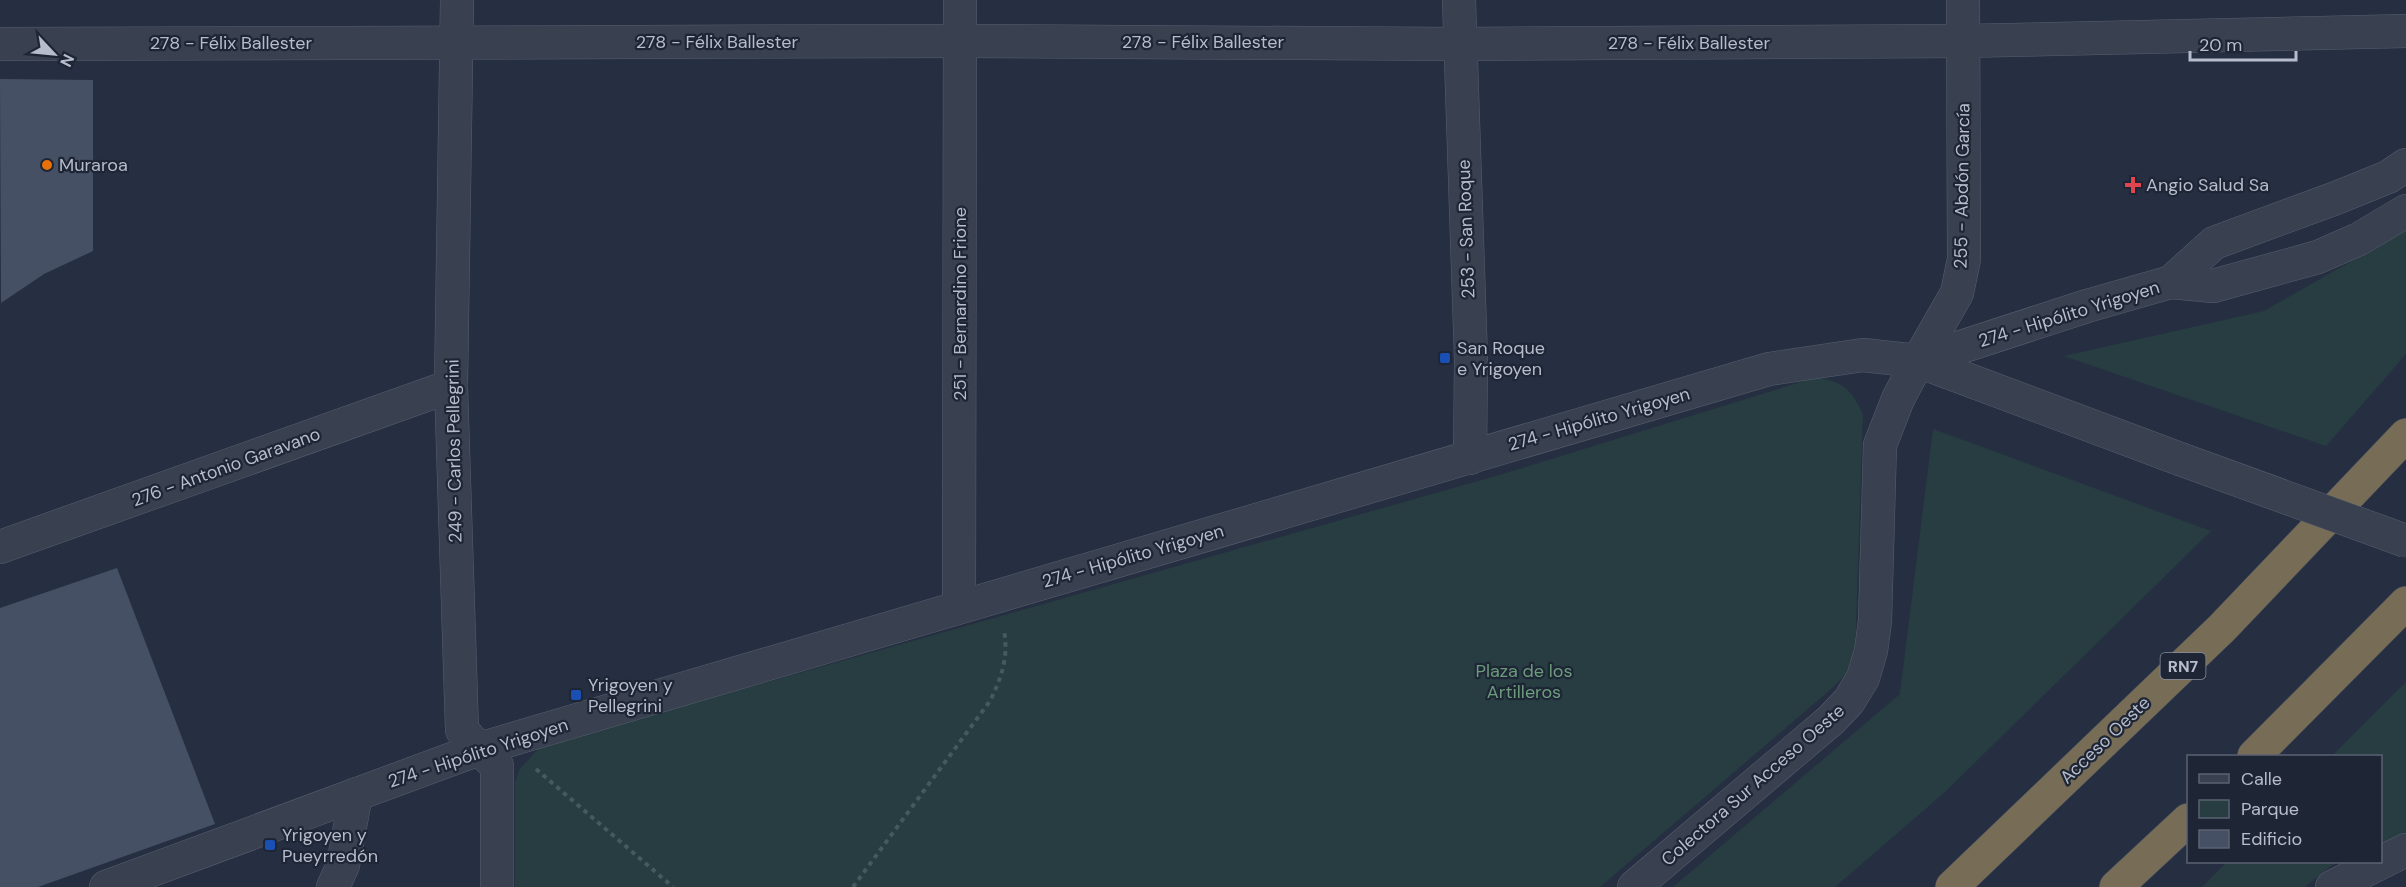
<svg xmlns="http://www.w3.org/2000/svg" width="2406" height="887" viewBox="0 0 2406 887" font-family="'DM Sans',sans-serif">
  <style>
    .green { fill: #273d42 }
    .building { fill: #465065 }
    .lines { fill: none; stroke-linecap: round; stroke-linejoin: round }
    .minor-casing { stroke: #575f6e; stroke-width: 34 }
    .tertiary-casing { stroke: #575f6e; stroke-width: 34 }
    .motorway-casing { stroke: #444c5b; stroke-width: 34 }
    .path { stroke: #455a5e; stroke-width: 4; stroke-dasharray: 4.5 4.5; stroke-linecap: butt }
    .minor { stroke: #394150; stroke-width: 33 }
    .tertiary { stroke: #394150; stroke-width: 33 }
    .motorway { stroke: #776c56; stroke-width: 33 }
    .tertiary-bridge-casing { stroke: #575f6e; stroke-width: 34; stroke-linecap: butt }
    .tertiary-bridge { stroke: #394150; stroke-width: 33 }
    .food-dot { fill: #e8710a; stroke: #1e2636; stroke-width: 2 }
    .health-dot { fill: #e0444e; stroke: #1e2636; stroke-width: 2 }
    .transit-dot { fill: #1a4fb4; stroke: #1e2636; stroke-width: 2 }
    .labels { text-anchor: middle; dominant-baseline: central; stroke-width: 4.5; stroke-linejoin: round; paint-order: stroke }
    .shield { fill: #1e2636; stroke: #888f9e; stroke-width: 1.5 }
    .shield-label { font-size: 16px; font-weight: bold; fill: #b6bccb }
    .street-label { font-size: 18px; fill: #b6bccb; stroke: #1e2636 }
    .poi-label { font-size: 18px; fill: #b6bccb; stroke: #1e2636; text-anchor: start }
    .park-label { font-size: 18px; fill: #6c9c7b; stroke: #1e2636 }
  </style>
  <rect width="100%" height="100%" fill="#252f41"/>
  <g class="green">
    <path d="M 2406,230 L 2406,354 L 2326,446 L 2064,356 L 2264,311 Z"/>
    <path d="M 1817,377 C 1844,383 1852,389 1863,415 L 1855,656 L 1845,675 L 1830,690 L 1600,887 L 515,887 L 515,783 L 519,770 L 541,746 L 1503,474 Z"/>
    <path d="M 1933,429 L 2211,531 L 1945,792 L 1835,887 L 1673,887 L 1900,694 Z"/>
    <path d="M 2406,682 L 2406,837 L 2381,847 L 2380,756 L 2332,756 Z"/>
    <path d="M 2227,862 L 2341,862 L 2332,865 L 2305,887 L 2202,887 Z"/>
  </g>
  <g class="building">
    <path d="M 0,79 L 93,80 L 93,251 L 44,274 L 1,303 Z"/>
    <path d="M 117,568 L 215,824 L 38,887 L 0,887 L 0,608 Z"/>
  </g>
  <g class="lines">
    <g class="minor-casing">
      <g id="minor">
        <path d="M 457,0 L 451,386 L 462,730 L 479,749"/>
        <path d="M 1459,0 L 1471,359 L 1470,458"/>
        <path d="M 0,44 L 960,41 L 1459,44 L 1963,41 L 2406,31"/>
        <path d="M 1918,361 L 1957,293 L 1964,259 L 1963,0"/>
        <path d="M 0,547 L 451,386"/>
        <path d="M 959,607 L 960,0"/>
        <path d="M 333,887 L 343,865 L 356,794"/>
      </g>
    </g>
    <g class="tertiary-casing">
      <g id="tertiary">
        <path d="M 2171,282 L 2214,243 L 2336,198 L 2388,177 L 2406,165"/>
        <path d="M 1918,361 L 2180,459"/>
        <path d="M 479,749 L 497,766 L 497,887"/>
        <path d="M 106,887 L 479,749 L 1769,369 L 1863,355 L 1918,361 L 2087,306 L 2171,282 L 2213,286 L 2318,257 L 2359,239 L 2406,211"/>
        <path d="M 1634,887 L 1831,720 L 1849,701 L 1863,678 L 1871,651 L 1875,621 L 1880,445 L 1898,399 L 1918,361"/>
        <path d="M 2332,887 L 2406,850"/>
      </g>
    </g>
    <g class="motorway-casing">
      <g id="motorway">
        <path d="M 2254,756 L 2406,603"/>
        <path d="M 1952,887 L 2222,628 L 2406,435"/>
        <path d="M 2116,887 L 2188,820"/>
      </g>
    </g>
    <g class="path">
      <path d="M 536,769 L 673,887"/>
      <path d="M 853,887 L 990,701 C 1001,679 1009,657 1004,631"/>
    </g>
    <use href="#minor" class="minor"/>
    <use href="#tertiary" class="tertiary"/>
    <use href="#motorway" class="motorway"/>
    <g class="tertiary-bridge-casing">
      <path id="tertiary-bridge" d="M 2180,459 L 2406,541"/>
    </g>
    <use href="#tertiary-bridge" class="tertiary-bridge"/>
  </g>
  <circle class="food-dot" cx="47" cy="165" r="6"/>
  <path class="health-dot" d="M2130 176h6v6h6v6h-6v6h-6v-6h-6v-6h6z"/>
  <g class="transit-dot">
    <rect x="1439" y="352" width="12" height="12" rx="3"/>
    <rect x="570" y="689" width="12" height="12" rx="3"/>
    <rect x="264" y="839" width="12" height="12" rx="3"/>
  </g>
  <g class="labels">
    <rect class="shield" x="2160.5" y="653" width="45" height="26" rx="4.5"/>
    <g class="shield-label">
      <text x="2183" y="666">RN7</text>
    </g>
    <g class="street-label">
      <text x="717" y="42">278 - Félix Ballester</text>
      <text x="1203" y="42">278 - Félix Ballester</text>
      <text x="231" y="43">278 - Félix Ballester</text>
      <text x="1689" y="43">278 - Félix Ballester</text>
      <text transform="translate(1962 186) rotate(-89)">255 - Abdón García</text>
      <text transform="translate(1466 229) rotate(-92)">253 - San Roque</text>
      <text transform="translate(960 304) rotate(-90)">251 - Bernardino Frione</text>
      <text transform="translate(2069 314) rotate(-17)">274 - Hipólito Yrigoyen</text>
      <text transform="translate(1599 419) rotate(-16)">274 - Hipólito Yrigoyen</text>
      <text transform="translate(454 451) rotate(-91)">249 - Carlos Pellegrini</text>
      <text transform="translate(226 467) rotate(-20)">276 - Antonio Garavano</text>
      <text transform="translate(1133 556) rotate(-16)">274 - Hipólito Yrigoyen</text>
      <text transform="translate(2105 740) rotate(-44)">Acceso Oeste</text>
      <text transform="translate(478 753) rotate(-18)">274 - Hipólito Yrigoyen</text>
      <text transform="translate(1753 785) rotate(-41)">Colectora Sur Acceso Oeste</text>
    </g>
    <g class="poi-label">
      <text x="59" y="165">Muraroa</text>
      <text x="2146" y="185">Angio Salud Sa</text>
      <text x="1457" y="348">San Roque<tspan x="1457" dy="21">e Yrigoyen</tspan></text>
      <text x="588" y="685">Yrigoyen y<tspan x="588" dy="21">Pellegrini</tspan></text>
      <text x="282" y="835">Yrigoyen y<tspan x="282" dy="21">Pueyrredón</tspan></text>
    </g>
    <g class="park-label">
      <text x="1524" y="671">Plaza de los<tspan x="1524" dy="21">Artilleros</tspan></text>
    </g>
  </g>
  <rect x="2187" y="755" width="195" height="108" fill="#1e2636" stroke="#5b6272" stroke-width="1.5"/>
  <rect x="2199" y="774" width="30" height="9" fill="#394150" stroke="#5b6272" stroke-width="1.5"/>
  <text x="2241" y="785" font-size="18" fill="#b6bccb">Calle</text>
  <rect x="2199" y="800" width="30" height="18" fill="#273d42" stroke="#5b6272" stroke-width="1.5"/>
  <text x="2241" y="815" font-size="18" fill="#b6bccb">Parque</text>
  <rect x="2199" y="830" width="30" height="18" fill="#465065" stroke="#5b6272" stroke-width="1.5"/>
  <text x="2241" y="845" font-size="18" fill="#b6bccb">Edificio</text>
  <g transform="translate(54 54) rotate(116)" stroke="#1e2636" stroke-width="4.5" paint-order="stroke">
  <path d="M0-4.5L10 22L0 15L-10 22Z" fill="#b6bccb"/>
  <text y="-9" font-size="16" font-weight="bold" text-anchor="middle" fill="#b6bccb">N</text>
  </g>
  <path d="M2190 51v9h106v-9" fill="none" stroke="#b6bccb" stroke-width="3"/>
  <text x="2199" y="51" font-size="18" fill="#b6bccb" stroke="#1e2636" stroke-width="4.5" paint-order="stroke">20 m</text>
</svg>
